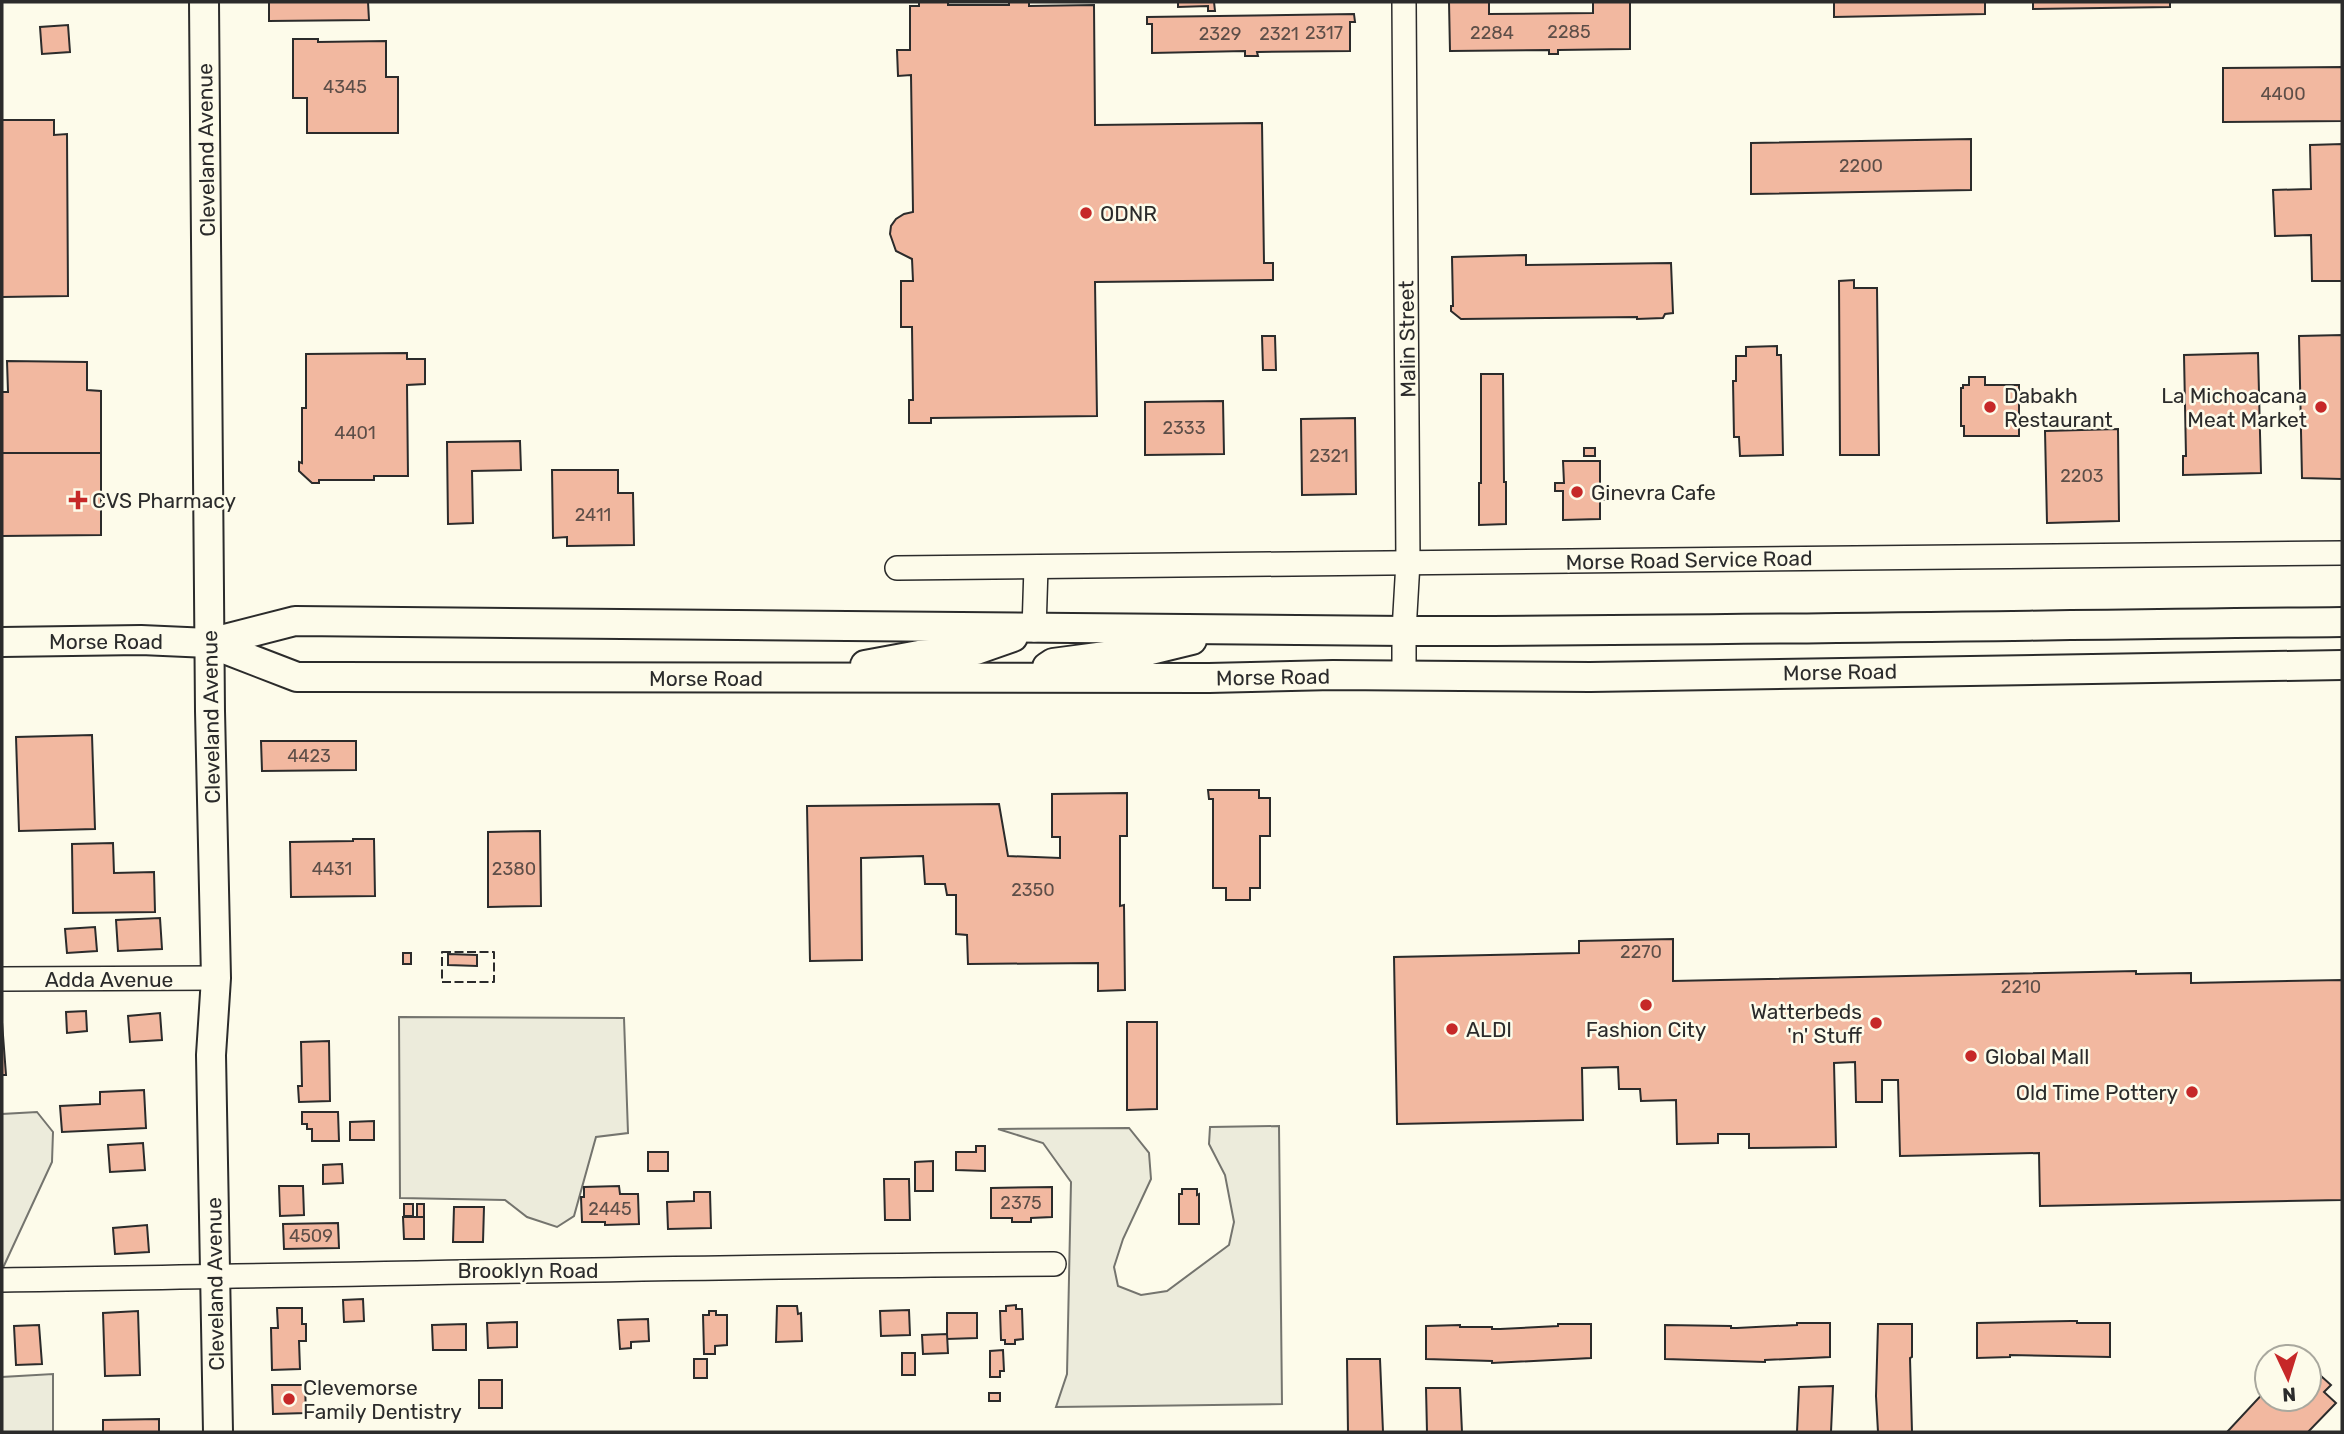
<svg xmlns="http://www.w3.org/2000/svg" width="2344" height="1434" viewBox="0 0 2344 1434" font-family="Rubik,sans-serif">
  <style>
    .green { fill: #ecebdb; stroke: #74746e; stroke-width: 2 }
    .building { fill: #f2b8a0; stroke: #2b2b2b; stroke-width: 2 }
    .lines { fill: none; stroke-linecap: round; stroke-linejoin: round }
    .minor-casing { stroke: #2b2b2b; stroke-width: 26 }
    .major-casing { stroke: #2b2b2b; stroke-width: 32 }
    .minor { stroke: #fdfbea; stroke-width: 23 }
    .major { stroke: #fdfbea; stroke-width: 28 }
    .fence { stroke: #2b2b2b; stroke-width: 2; stroke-dasharray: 9 3.5; stroke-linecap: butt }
    .poi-dot { fill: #c62828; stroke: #fdfbea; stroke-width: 2.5 }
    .labels { text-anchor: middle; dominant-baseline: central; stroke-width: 5; stroke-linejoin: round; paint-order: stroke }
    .number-label { font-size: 18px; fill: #5d4e48 }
    .street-label { font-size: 21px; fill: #2b2b2b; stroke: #fdfbea }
    .poi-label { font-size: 21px; fill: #2b2b2b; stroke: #fdfbea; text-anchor: start }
  </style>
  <rect width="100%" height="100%" fill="#fdfbea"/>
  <g class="green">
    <path d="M 399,1017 L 624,1018 L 628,1133 L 596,1137 L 574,1216 L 557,1227 L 527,1217 L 505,1200 L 400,1198 Z"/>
    <path d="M 37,1112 L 53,1132 L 52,1162 L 2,1270 L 2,1114 Z"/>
    <path d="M 1279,1126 L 1282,1404 L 1056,1407 L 1067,1374 L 1071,1182 L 1043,1143 L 998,1129 L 1129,1128 L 1149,1153 L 1151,1179 L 1123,1239 L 1114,1267 L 1118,1286 L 1141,1295 L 1167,1291 L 1229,1245 L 1234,1222 L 1225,1175 L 1209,1144 L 1210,1127 Z"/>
    <path d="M 53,1374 L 53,1432 L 2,1432 L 2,1377 Z"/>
  </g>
  <g class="building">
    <path d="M 269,2 L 368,2 L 369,20 L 269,21 Z"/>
    <path d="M 919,2 L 948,2 L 948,5 L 1009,5 L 1009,2 L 1029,2 L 1029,6 L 1094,5 L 1095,125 L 1262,123 L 1264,263 L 1273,263 L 1273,280 L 1095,282 L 1097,416 L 931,418 L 931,423 L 909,423 L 909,400 L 913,400 L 912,327 L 901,327 L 901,281 L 913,281 L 912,259 L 896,251 L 890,234 L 891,226 L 896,219 L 904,214 L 913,212 L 911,75 L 898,76 L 897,50 L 910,50 L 910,6 L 919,6 Z"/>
    <path d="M 1178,2 L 1214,2 L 1215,11 L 1208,11 L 1208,6 L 1178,7 Z"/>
    <path d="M 1449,2 L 1489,2 L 1489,14 L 1593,13 L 1593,2 L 1630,2 L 1630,49 L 1558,50 L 1558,54 L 1549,54 L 1549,50 L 1450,51 Z"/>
    <path d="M 1834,2 L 1985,2 L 1985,14 L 1834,17 Z"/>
    <path d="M 2033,2 L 2170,2 L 2170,7 L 2033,9 Z"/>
    <path d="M 1354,14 L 1355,22 L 1350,22 L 1350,51 L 1257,52 L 1258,56 L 1245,56 L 1245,51 L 1152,53 L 1152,24 L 1147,24 L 1147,17 Z"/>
    <path d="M 68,25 L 70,52 L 42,54 L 40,27 Z"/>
    <path d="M 293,39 L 318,39 L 318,42 L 386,41 L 386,77 L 398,77 L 398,133 L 307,133 L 307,98 L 293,98 Z"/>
    <path d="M 2342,67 L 2342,121 L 2223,122 L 2223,68 Z"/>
    <path d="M 2,120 L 54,120 L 54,135 L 67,134 L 68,296 L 2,297 Z"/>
    <path d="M 1971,139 L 1971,190 L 1751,194 L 1751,143 Z"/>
    <path d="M 2342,144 L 2342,281 L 2312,281 L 2311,235 L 2275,236 L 2273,190 L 2311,189 L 2310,145 Z"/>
    <path d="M 1526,255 L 1526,265 L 1671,263 L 1673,313 L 1665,314 L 1663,318 L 1637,319 L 1637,317 L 1461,319 L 1451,311 L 1451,306 L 1453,306 L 1452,257 Z"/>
    <path d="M 1854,280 L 1854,288 L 1877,288 L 1879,455 L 1840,455 L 1839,281 Z"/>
    <path d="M 2342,335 L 2342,479 L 2302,478 L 2299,336 Z"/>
    <path d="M 1262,336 L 1275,336 L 1276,370 L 1263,370 Z"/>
    <path d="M 1777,346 L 1777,355 L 1781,355 L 1783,455 L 1740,456 L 1739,437 L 1734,437 L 1733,381 L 1736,381 L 1736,356 L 1746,356 L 1746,347 Z"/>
    <path d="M 407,353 L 407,359 L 425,359 L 425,384 L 407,385 L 408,476 L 374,476 L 374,480 L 319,480 L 319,483 L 312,483 L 299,471 L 299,462 L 302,463 L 302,408 L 306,408 L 306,354 Z"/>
    <path d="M 2258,353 L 2261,473 L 2183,475 L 2183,456 L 2186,456 L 2184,355 Z"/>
    <path d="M 7,361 L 87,362 L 87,390 L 101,391 L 101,453 L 2,453 L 2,392 L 8,392 Z"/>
    <path d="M 1481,374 L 1503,374 L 1504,482 L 1506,482 L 1506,524 L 1479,525 L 1479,483 L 1481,483 Z"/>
    <path d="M 1969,377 L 1985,377 L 1985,385 L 2019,385 L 2019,436 L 1964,436 L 1964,426 L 1961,426 L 1961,388 L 1963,388 L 1963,385 L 1969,385 Z"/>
    <path d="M 1223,401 L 1224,454 L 1145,455 L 1145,402 Z"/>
    <path d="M 1355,418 L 1356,494 L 1302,495 L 1301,419 Z"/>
    <path d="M 2118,429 L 2119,521 L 2047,523 L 2045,431 Z"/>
    <path d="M 520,441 L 521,470 L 472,471 L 473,523 L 448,524 L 447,442 Z"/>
    <rect x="1584" y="448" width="11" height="8"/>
    <path d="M 2,453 L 101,453 L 101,535 L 2,536 Z"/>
    <path d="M 1563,461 L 1600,461 L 1600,490 L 1606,490 L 1606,500 L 1600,500 L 1600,519 L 1563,520 L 1563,491 L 1555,491 L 1555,483 L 1564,483 Z"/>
    <path d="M 552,470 L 618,470 L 618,493 L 633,493 L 634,545 L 567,546 L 567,537 L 553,538 Z"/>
    <path d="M 92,735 L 95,829 L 19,831 L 16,737 Z"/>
    <path d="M 261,741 L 356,741 L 356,770 L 262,771 Z"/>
    <path d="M 1208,790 L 1259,790 L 1259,798 L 1270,798 L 1270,836 L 1260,836 L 1260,888 L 1250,888 L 1250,900 L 1226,900 L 1226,888 L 1213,888 L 1213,799 L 1209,799 Z"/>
    <path d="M 1127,793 L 1127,836 L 1120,836 L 1120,906 L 1124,905 L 1125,990 L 1098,991 L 1098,963 L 968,964 L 967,935 L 956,934 L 956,895 L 947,895 L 945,884 L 925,884 L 923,856 L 861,858 L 862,960 L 810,961 L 807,806 L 999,804 L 1008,856 L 1060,858 L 1060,837 L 1052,837 L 1052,794 Z"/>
    <path d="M 540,831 L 541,906 L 488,907 L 488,832 Z"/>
    <path d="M 353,839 L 374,839 L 375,896 L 291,897 L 290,842 L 353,841 Z"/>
    <path d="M 113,843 L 114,873 L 154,872 L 155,912 L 73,913 L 72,844 Z"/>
    <path d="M 160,918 L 162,949 L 118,951 L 116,920 Z"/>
    <path d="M 95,927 L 97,951 L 67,953 L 65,929 Z"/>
    <path d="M 1673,939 L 1673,981 L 2136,971 L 2136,974 L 2191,973 L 2191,983 L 2342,980 L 2342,1200 L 2040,1206 L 2039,1153 L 1900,1156 L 1898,1080 L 1882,1080 L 1882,1102 L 1856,1102 L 1855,1062 L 1834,1063 L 1836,1147 L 1749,1148 L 1749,1134 L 1718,1134 L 1718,1143 L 1677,1144 L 1676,1100 L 1641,1101 L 1640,1089 L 1619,1089 L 1618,1067 L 1582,1068 L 1583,1120 L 1397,1124 L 1394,957 L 1579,953 L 1579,941 Z"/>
    <rect x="403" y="953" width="8" height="11"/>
    <path d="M 448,954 L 477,955 L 477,966 L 448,965 Z"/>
    <path d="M 86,1011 L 87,1031 L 67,1033 L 66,1012 Z"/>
    <path d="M 160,1013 L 162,1040 L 130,1042 L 128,1016 Z"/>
    <path d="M 2,1022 L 6,1075 L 2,1075 Z"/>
    <path d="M 1127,1022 L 1157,1022 L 1157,1109 L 1127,1110 Z"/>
    <path d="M 329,1041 L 330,1101 L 299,1102 L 298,1086 L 302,1086 L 301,1042 Z"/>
    <path d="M 144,1090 L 146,1128 L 62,1132 L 60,1106 L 100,1104 L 100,1092 Z"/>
    <path d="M 302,1112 L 338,1112 L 339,1141 L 312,1141 L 312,1129 L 307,1129 L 307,1124 L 302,1124 Z"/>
    <path d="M 374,1121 L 374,1140 L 350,1140 L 350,1122 Z"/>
    <path d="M 143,1143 L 145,1170 L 110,1172 L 108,1145 Z"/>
    <path d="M 976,1146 L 985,1146 L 985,1171 L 956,1170 L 956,1152 L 976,1152 Z"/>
    <rect x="648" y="1152" width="20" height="19"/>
    <path d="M 933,1161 L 933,1191 L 915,1191 L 915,1162 Z"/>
    <path d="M 342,1164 L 343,1183 L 323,1184 L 323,1165 Z"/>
    <path d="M 884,1179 L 909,1179 L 910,1220 L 885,1220 Z"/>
    <path d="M 279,1186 L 303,1186 L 304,1215 L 280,1216 Z"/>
    <path d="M 619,1186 L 620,1194 L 638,1194 L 639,1224 L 605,1225 L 605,1222 L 582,1222 L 581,1197 L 584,1197 L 584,1187 Z"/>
    <path d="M 1052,1187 L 1052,1217 L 1031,1218 L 1031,1222 L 1012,1222 L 1012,1218 L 991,1218 L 991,1188 Z"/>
    <path d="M 1182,1189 L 1197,1189 L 1197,1195 L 1199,1194 L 1199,1224 L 1179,1224 L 1179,1194 L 1182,1194 Z"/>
    <path d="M 694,1192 L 710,1192 L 711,1228 L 668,1229 L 667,1202 L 694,1201 Z"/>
    <rect x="404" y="1204" width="9" height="12"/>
    <rect x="417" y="1204" width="7" height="13"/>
    <path d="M 454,1207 L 484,1207 L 483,1242 L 453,1242 Z"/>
    <path d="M 403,1217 L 424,1217 L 424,1239 L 404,1239 Z"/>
    <path d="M 338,1223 L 339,1248 L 284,1249 L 283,1224 Z"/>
    <path d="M 147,1225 L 149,1252 L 115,1254 L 113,1228 Z"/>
    <path d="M 363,1299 L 364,1321 L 344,1322 L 343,1300 Z"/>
    <path d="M 1016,1305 L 1016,1309 L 1022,1309 L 1023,1339 L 1015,1340 L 1015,1344 L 1005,1344 L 1005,1340 L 1001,1340 L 1000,1311 L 1006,1311 L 1006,1306 Z"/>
    <path d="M 777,1306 L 797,1306 L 798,1314 L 801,1313 L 802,1341 L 776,1342 Z"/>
    <path d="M 277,1308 L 302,1308 L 302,1324 L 306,1324 L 306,1341 L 299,1341 L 300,1369 L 272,1370 L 271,1328 L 278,1328 Z"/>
    <path d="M 909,1310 L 910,1335 L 881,1336 L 880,1311 Z"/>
    <path d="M 138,1311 L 140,1375 L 105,1376 L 103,1313 Z"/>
    <path d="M 709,1311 L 716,1311 L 716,1315 L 727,1315 L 727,1345 L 715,1346 L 715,1354 L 704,1354 L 703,1315 L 709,1315 Z"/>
    <path d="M 947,1313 L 977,1313 L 977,1338 L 947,1339 Z"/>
    <path d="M 648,1319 L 649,1341 L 631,1342 L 631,1348 L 620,1349 L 618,1320 Z"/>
    <path d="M 2071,1321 L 2077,1321 L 2077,1323 L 2110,1323 L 2110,1357 L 2010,1355 L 2010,1357 L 1977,1358 L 1977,1323 Z"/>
    <path d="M 517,1322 L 517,1347 L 488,1348 L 487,1323 Z"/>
    <path d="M 1797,1323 L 1830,1323 L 1830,1357 L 1765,1360 L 1765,1362 L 1665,1359 L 1665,1325 L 1731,1326 L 1731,1328 L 1737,1328 L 1797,1325 Z"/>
    <path d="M 466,1324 L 466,1350 L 433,1350 L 432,1325 Z"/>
    <path d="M 1558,1324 L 1591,1324 L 1591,1358 L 1492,1363 L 1492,1361 L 1426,1359 L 1426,1326 L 1460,1325 L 1460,1327 L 1492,1327 L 1492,1329 L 1500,1329 L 1558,1326 Z"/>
    <path d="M 1878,1324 L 1912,1324 L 1912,1357 L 1910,1358 L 1912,1432 L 1878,1432 L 1876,1396 Z"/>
    <path d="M 39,1325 L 42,1364 L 16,1365 L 14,1326 Z"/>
    <path d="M 947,1334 L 948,1353 L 923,1354 L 922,1335 Z"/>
    <path d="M 1003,1350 L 1004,1371 L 1000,1371 L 1000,1377 L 990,1377 L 990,1351 Z"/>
    <rect x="902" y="1353" width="13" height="22"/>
    <rect x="694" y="1359" width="13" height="19"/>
    <path d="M 1347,1359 L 1380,1359 L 1383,1432 L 1348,1432 Z"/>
    <path d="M 2311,1367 L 2331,1385 L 2324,1392 L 2336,1403 L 2308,1432 L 2227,1432 L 2267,1389 L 2267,1399 L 2309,1399 Z"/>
    <rect x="479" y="1380" width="23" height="28"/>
    <path d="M 272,1385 L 305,1385 L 306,1413 L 273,1414 Z"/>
    <path d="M 1833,1386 L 1831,1432 L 1797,1432 L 1799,1387 Z"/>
    <path d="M 1426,1388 L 1460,1388 L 1462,1432 L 1427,1432 Z"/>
    <rect x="989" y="1393" width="11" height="8"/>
    <path d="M 159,1419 L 159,1432 L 103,1432 L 103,1420 Z"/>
  </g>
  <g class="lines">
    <g class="minor-casing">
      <g id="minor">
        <path d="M 1404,2 L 1408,562 L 1404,631 L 1404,677"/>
        <path d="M 897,568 L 2342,553"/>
        <path d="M 1034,630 L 1036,567"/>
        <path d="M 2,979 L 216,978"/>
        <path d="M 2,1280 C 353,1275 703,1266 1054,1264"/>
      </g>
    </g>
    <g class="major-casing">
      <g id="major">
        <path d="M 204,2 L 210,711 L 216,978 L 211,1055 L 218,1432"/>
        <path d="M 2,642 L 141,640 L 209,643 L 295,621 C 666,624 1036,631 1406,631 C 1718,631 2030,625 2342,622"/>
        <path d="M 209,643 L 297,677 L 330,677 L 1209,678 L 1333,675 L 1590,677 L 2342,665"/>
        <path d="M 865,665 L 919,655 L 976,650 L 1013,637"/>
        <path d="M 1047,667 L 1053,663 L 1151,650 L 1192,640"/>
      </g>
    </g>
    <use href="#minor" class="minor"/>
    <use href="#major" class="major"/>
    <rect class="fence" x="442" y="952" width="52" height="30"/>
  </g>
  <g class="poi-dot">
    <circle cx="1086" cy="213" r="7"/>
    <circle cx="1990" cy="407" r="7"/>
    <circle cx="2321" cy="407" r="7"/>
    <circle cx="1577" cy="492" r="7"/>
    <path d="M74.5 489.5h7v7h7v7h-7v7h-7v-7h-7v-7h7z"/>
    <circle cx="1646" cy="1005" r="7"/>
    <circle cx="1876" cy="1023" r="7"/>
    <circle cx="1452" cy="1029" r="7"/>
    <circle cx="1971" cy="1056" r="7"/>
    <circle cx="2192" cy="1092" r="7"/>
    <circle cx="289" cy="1399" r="7"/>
  </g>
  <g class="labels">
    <g class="number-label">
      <text x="1569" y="32">2285</text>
      <text x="1324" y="33">2317</text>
      <text x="1492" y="33">2284</text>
      <text x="1220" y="34">2329</text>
      <text x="1279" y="34">2321</text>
      <text x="345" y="87">4345</text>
      <text x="2283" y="94">4400</text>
      <text x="1861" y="166">2200</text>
      <text x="1184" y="428">2333</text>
      <text x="355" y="433">4401</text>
      <text x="1329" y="456">2321</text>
      <text x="2082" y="476">2203</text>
      <text x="593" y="515">2411</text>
      <text x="309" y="756">4423</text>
      <text x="332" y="869">4431</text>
      <text x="514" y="869">2380</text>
      <text x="1033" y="890">2350</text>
      <text x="1641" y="952">2270</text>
      <text x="2021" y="987">2210</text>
      <text x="1021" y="1203">2375</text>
      <text x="610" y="1209">2445</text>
      <text x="311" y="1236">4509</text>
    </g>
    <g class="street-label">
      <text transform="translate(206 150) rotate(-91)">Cleveland Avenue</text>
      <text transform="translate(1407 339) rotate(-91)">Malin Street</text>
      <text transform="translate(1689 560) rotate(-1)">Morse Road Service Road</text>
      <text x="106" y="641">Morse Road</text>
      <text transform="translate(1840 672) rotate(-1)">Morse Road</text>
      <text transform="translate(1273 677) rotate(-1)">Morse Road</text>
      <text x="706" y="678">Morse Road</text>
      <text transform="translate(211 717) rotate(-91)">Cleveland Avenue</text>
      <text x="109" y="979">Adda Avenue</text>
      <text x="528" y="1270">Brooklyn Road</text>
      <text transform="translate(215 1284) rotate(-91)">Cleveland Avenue</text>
    </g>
    <g class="poi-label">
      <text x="1100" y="213">ODNR</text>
      <text x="2004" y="395">Dabakh<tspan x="2004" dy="24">Restaurant</tspan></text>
      <text x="2307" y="395" text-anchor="end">La Michoacana<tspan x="2307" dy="24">Meat Market</tspan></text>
      <text x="1591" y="492">Ginevra Cafe</text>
      <text x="92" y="500">CVS Pharmacy</text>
      <text x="1862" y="1011" text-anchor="end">Watterbeds<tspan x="1862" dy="24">'n' Stuff</tspan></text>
      <text x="1466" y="1029">ALDI</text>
      <text x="1646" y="1029" text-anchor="middle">Fashion City</text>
      <text x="1985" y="1056">Global Mall</text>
      <text x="2178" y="1092" text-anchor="end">Old Time Pottery</text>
      <text x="303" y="1387">Clevemorse<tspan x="303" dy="24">Family Dentistry</tspan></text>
    </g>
  </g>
  <rect width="2344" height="1434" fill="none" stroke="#2b2b2b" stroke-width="7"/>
  <g transform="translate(2288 1378) rotate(176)"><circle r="33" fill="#fdfbea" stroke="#a9a89e" stroke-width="2"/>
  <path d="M0-5L12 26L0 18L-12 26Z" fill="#c62828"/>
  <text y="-10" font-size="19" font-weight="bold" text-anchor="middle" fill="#2b2b2b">N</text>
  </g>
</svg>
